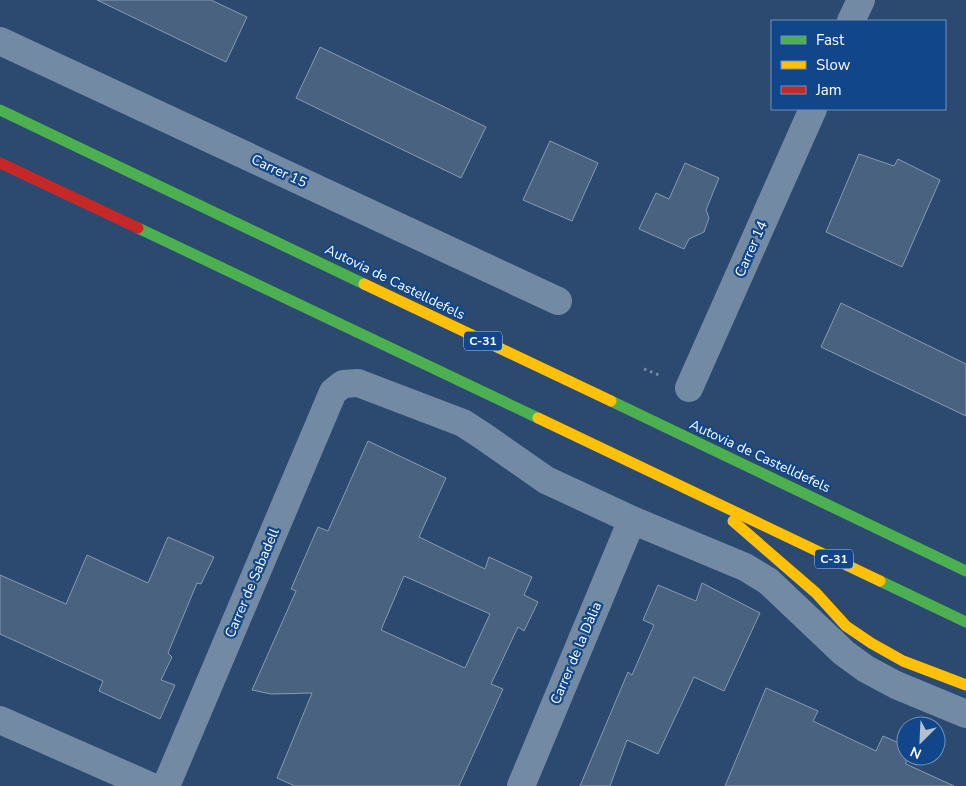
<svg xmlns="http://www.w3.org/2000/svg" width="966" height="786" viewBox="0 0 966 786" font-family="'Nunito Sans',sans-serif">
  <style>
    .building { fill: #49627f; stroke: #879ab2; fill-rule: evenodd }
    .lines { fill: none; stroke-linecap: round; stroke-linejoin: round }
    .path { stroke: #738aa4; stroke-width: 3; stroke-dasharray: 2.5 4; stroke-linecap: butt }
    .street { stroke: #738aa4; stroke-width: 28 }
    .fast { stroke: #4caf50; stroke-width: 11 }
    .slow { stroke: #ffc107; stroke-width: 11 }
    .jam { stroke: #c62828; stroke-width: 11 }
    .labels { text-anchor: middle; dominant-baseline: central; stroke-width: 4.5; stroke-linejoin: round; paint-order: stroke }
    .shield { fill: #11478a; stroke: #b8c8dc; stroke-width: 1 }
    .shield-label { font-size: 12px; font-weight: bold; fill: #fff }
    .street-label { font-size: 14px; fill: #fff; stroke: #11478a }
  </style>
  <rect width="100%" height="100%" fill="#2c4a6f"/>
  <g class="building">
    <path d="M 97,0 L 211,0 L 247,17 L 226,62 Z"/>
    <path d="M 320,47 L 486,127 L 461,178 L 296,98 Z"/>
    <path d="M 550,141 L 598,163 L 572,221 L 523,200 Z"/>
    <path d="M 859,154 L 894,166 L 898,159 L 940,180 L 902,267 L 826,232 Z"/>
    <path d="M 685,163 L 719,178 L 706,210 L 709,218 L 704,232 L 689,239 L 684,249 L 639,229 L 656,193 L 669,199 Z"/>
    <path d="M 841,303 L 966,364 L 966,416 L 821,347 Z"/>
    <path d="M 368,441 L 446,478 L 419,537 L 485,569 L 489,557 L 532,577 L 524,595 L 538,602 L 524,631 L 518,627 L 491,684 L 503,689 L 459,786 L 295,786 L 277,778 L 312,693 L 271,694 L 252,690 L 296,591 L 291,589 L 318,527 L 328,531 ZM 404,576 L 490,614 L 465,668 L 381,630 Z"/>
    <path d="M 168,537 L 214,557 L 201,584 L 197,583 L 168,653 L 172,657 L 161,680 L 175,685 L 160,719 L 99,691 L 103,681 L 0,634 L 0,575 L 66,604 L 87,555 L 148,583 Z"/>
    <path d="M 702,583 L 760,613 L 724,691 L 694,677 L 658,754 L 627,740 L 610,786 L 580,786 L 628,672 L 632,675 L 654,625 L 643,620 L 658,585 L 696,601 Z"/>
    <path d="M 766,688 L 818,711 L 813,721 L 876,751 L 883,736 L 906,746 L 906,764 L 954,786 L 725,786 Z"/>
  </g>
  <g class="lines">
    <path class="path" d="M 644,369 L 659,375"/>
    <g class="street">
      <path d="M 851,21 L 861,0"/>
      <path d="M 0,41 L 558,301"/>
      <path d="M 689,388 L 813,109"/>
      <path d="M 0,720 L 150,786"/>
      <path d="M 166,786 L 333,392 L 343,384 L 358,383 L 463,423 L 483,436 L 546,480 L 632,520 L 745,567 L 768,581 L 844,653 L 866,669 L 896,685 L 966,714"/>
      <path d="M 521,786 L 632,520"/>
    </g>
    <g class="fast">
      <path d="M 0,110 L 364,284"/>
      <path d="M 138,228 L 538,418"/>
      <path d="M 611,401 L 966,571"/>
      <path d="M 880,581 L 966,622"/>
    </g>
    <g class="slow">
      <path d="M 364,284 L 611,401"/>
      <path d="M 538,418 L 880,581"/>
      <path d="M 733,521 L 816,593 L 846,626 L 871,643 L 903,661 L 966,685"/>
    </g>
    <path class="jam" d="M 0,163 L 138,228"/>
  </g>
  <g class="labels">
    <g class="shield">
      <rect x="464" y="331.5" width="38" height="19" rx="4"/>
      <rect x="815" y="549.5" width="38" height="19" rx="4"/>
    </g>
    <g class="shield-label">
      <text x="483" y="341">C-31</text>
      <text x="834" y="559">C-31</text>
    </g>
    <g class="street-label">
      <text transform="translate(279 171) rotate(25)">Carrer 15</text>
      <text transform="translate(751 249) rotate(-66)">Carrer 14</text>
      <text transform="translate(395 282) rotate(26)">Autovia de Castelldefels</text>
      <text transform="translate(760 456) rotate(25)">Autovia de Castelldefels</text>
      <text transform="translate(252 583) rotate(-67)">Carrer de Sabadell</text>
      <text transform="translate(576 653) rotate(-67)">Carrer de la Dàlia</text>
    </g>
  </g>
  <rect x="771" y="20" width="175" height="90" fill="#11478a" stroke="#7091b9"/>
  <rect x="781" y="36" width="25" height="8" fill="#4caf50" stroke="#7091b9"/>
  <text x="816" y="45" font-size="15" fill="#ffffff">Fast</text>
  <rect x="781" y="61" width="25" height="8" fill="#ffc107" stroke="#7091b9"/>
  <text x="816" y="70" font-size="15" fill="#ffffff">Slow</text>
  <rect x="781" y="86" width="25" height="8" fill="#c62828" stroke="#7091b9"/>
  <text x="816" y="95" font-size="15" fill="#ffffff">Jam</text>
  <g transform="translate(921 741) rotate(204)"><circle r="24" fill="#11478a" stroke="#7091b9"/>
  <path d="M0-4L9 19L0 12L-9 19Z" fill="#b5c0cd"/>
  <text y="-8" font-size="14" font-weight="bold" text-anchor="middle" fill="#ffffff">N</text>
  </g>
</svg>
